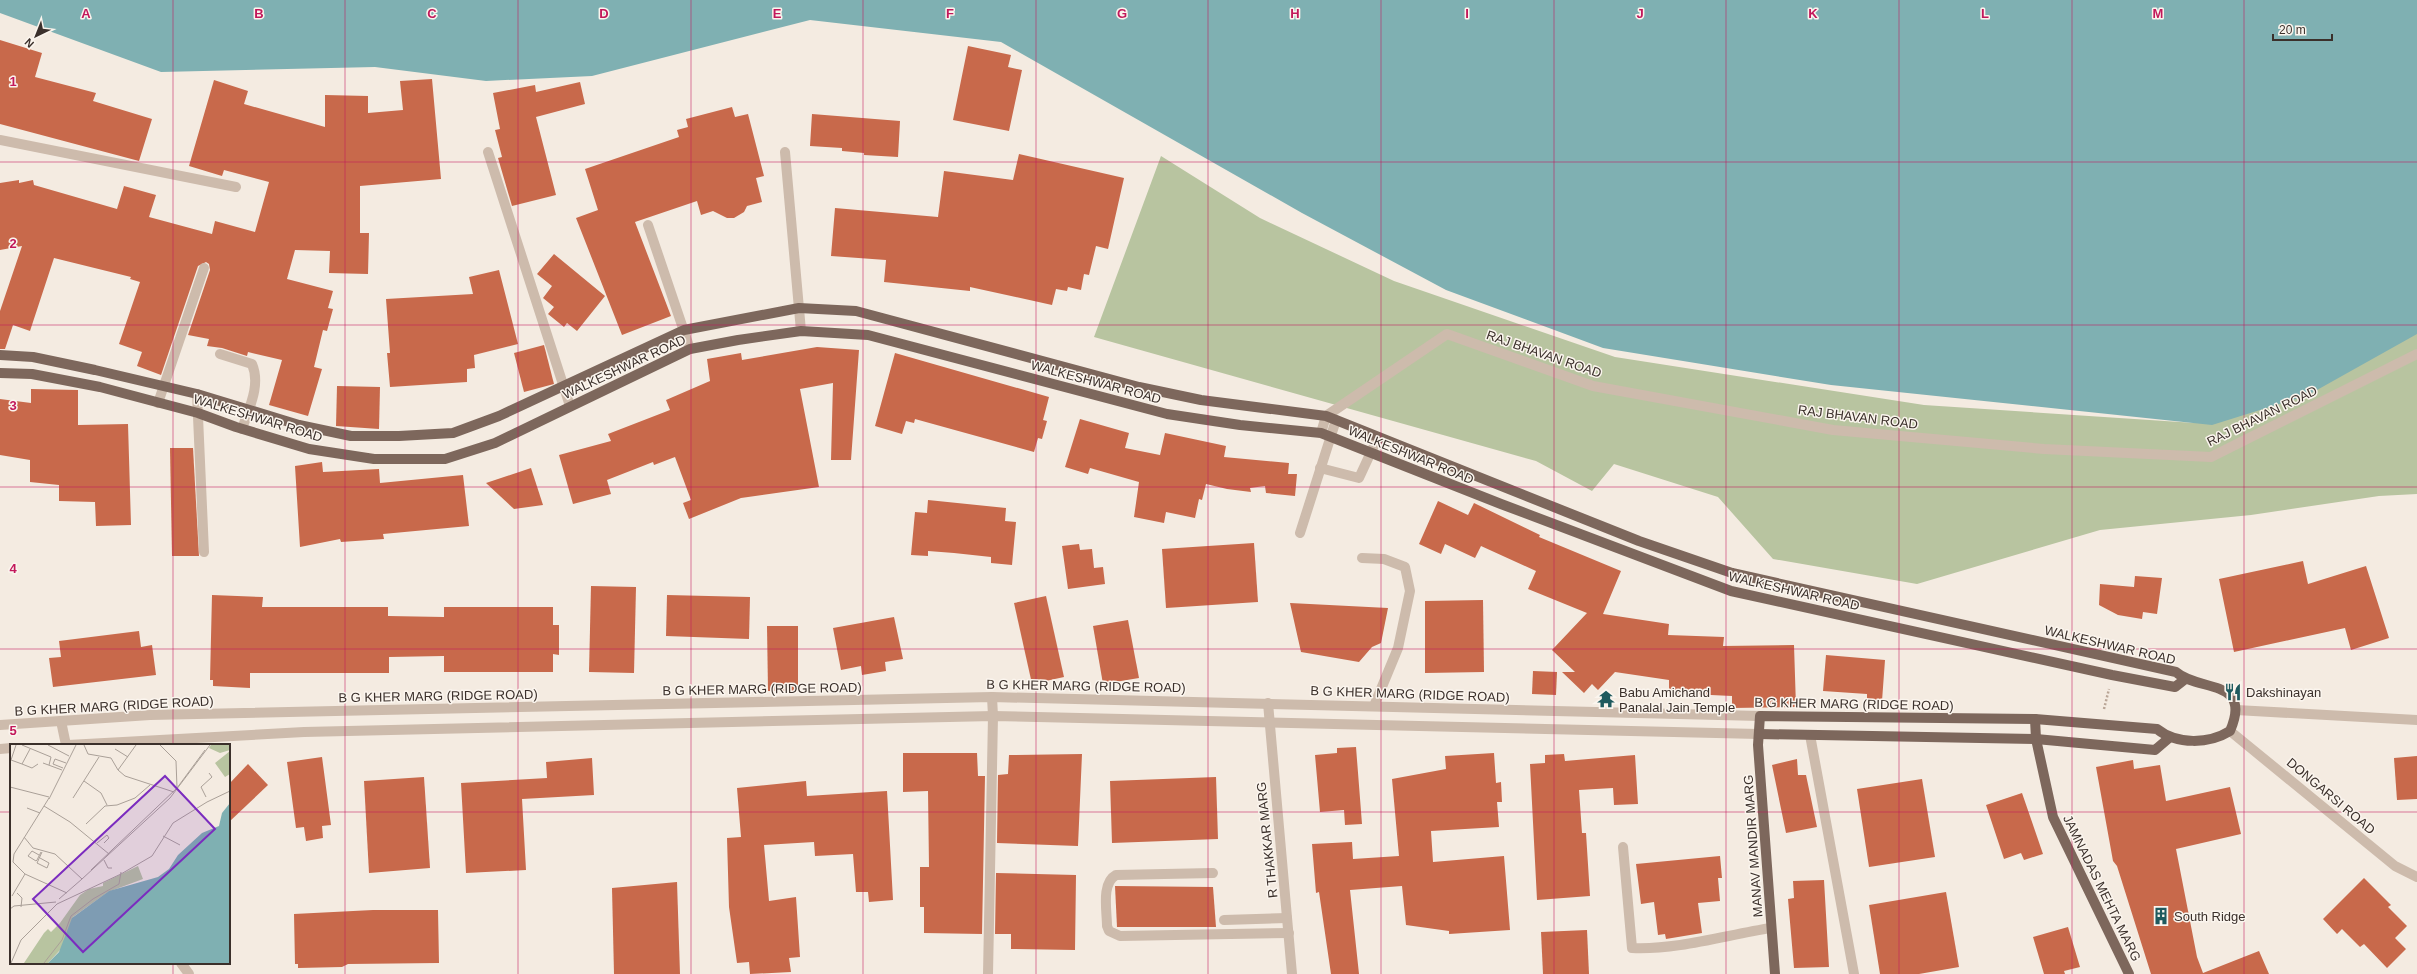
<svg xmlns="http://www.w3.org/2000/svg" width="2417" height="974" viewBox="0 0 2417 974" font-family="Arial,sans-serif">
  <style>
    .green { fill: #b8c4a0 }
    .water { fill: #7fb0b2 }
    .building { fill: #c8694b }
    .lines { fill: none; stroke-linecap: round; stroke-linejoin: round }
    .path { stroke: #b9a596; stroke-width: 2.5; stroke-dasharray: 2 2; stroke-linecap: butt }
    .minor { stroke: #cdbbac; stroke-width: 10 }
    .major { stroke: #7d675c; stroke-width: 10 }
    .grid { fill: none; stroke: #c2185b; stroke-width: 1; stroke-opacity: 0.55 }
    .labels { text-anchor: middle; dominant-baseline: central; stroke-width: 3; stroke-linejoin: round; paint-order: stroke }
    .street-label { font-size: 13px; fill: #3b302b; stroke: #fbf5ee }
    .poi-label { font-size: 13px; fill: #3b302b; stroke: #fbf5ee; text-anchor: start }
    .inset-road { fill: none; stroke: #aaa098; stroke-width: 1 }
    .view { fill: #7b2cbf; fill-opacity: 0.15; stroke: #7b2cbf; stroke-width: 2 }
    .inset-edge { fill: none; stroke: #3b302b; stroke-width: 2 }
    .grid-label { font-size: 13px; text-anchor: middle; font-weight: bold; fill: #c2185b; stroke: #fbf5ee; stroke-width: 3; stroke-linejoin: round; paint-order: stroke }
  </style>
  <rect width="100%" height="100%" fill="#f4ebe1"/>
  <path class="green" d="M 1161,156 L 1260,218 L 1394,281 L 1615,357 L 1924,405 L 2195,423 L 2417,311 L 2417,494 L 2379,496 L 2251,515 L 2100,530 L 1917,584 L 1773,559 L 1718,497 L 1614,464 L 1592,491 L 1536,461 L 1094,337 Z"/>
  <path class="water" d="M 0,0 L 2417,0 L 2417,334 L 2308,395 L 2212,425 L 1831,385 L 1603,348 L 1446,290 L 1302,213 L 1001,42 L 810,20 L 592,76 L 486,81 L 375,67 L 161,72 L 0,13 Z"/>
  <g class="building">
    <path d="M 0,40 L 42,53 L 35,77 L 96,93 L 93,101 L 152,119 L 139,161 L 0,124 Z"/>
    <path d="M 968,46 L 1011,55 L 1008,67 L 1022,70 L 1009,131 L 953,120 Z"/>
    <path d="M 432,79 L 441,179 L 360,186 L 360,233 L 369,233 L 368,274 L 329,273 L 330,251 L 295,250 L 287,279 L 333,291 L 328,308 L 333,309 L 327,331 L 323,330 L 314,367 L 322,369 L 308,416 L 269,405 L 282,360 L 248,352 L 247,356 L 222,348 L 207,346 L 209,339 L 188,335 L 210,270 L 209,264 L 206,262 L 198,266 L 161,375 L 137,366 L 142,352 L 119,344 L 140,282 L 130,279 L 131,277 L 54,258 L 30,331 L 13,325 L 5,349 L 0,349 L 0,311 L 22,246 L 0,250 L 0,183 L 19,180 L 19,183 L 33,180 L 34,185 L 117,209 L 124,186 L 156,195 L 149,217 L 212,234 L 215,221 L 255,232 L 269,182 L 224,170 L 222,176 L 189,166 L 214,80 L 248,91 L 244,104 L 325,127 L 325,95 L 368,96 L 368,113 L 403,110 L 400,81 Z"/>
    <path d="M 580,82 L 585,104 L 536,117 L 556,195 L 512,206 L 498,158 L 502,157 L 495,130 L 500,129 L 493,93 L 535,85 L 536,92 Z"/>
    <path d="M 732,107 L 735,117 L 748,114 L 764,176 L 756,178 L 762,202 L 747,206 L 744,212 L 734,218 L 727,218 L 713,211 L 701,215 L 697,201 L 635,222 L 671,316 L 622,335 L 576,218 L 598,210 L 585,169 L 679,137 L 677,130 L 688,127 L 686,119 Z"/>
    <path d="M 812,114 L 900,121 L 898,157 L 864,155 L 864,153 L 842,151 L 842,148 L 810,146 Z"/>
    <path d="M 1019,154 L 1124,178 L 1108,249 L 1096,246 L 1089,275 L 1084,274 L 1081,290 L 1068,287 L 1067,291 L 1056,289 L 1052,305 L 970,287 L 970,291 L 884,282 L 886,260 L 831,256 L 835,208 L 938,217 L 944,171 L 1013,180 Z"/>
    <path d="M 554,254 L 605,296 L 577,331 L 567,323 L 564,327 L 548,314 L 554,307 L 543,298 L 552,286 L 537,274 Z"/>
    <path d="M 499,270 L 518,344 L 474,355 L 475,368 L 467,369 L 467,382 L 390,387 L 387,353 L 390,353 L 386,299 L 473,294 L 469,277 Z"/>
    <path d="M 544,345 L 554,384 L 524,392 L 514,353 Z"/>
    <path d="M 817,347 L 859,350 L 851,460 L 831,460 L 833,383 L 800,389 L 819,487 L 741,498 L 689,519 L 683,503 L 691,500 L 675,457 L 654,465 L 653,462 L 607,480 L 611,494 L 573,504 L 559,455 L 611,441 L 608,434 L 670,410 L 666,400 L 710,381 L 707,359 L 741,353 L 742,360 Z"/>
    <path d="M 895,353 L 1049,397 L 1043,420 L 1047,421 L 1042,439 L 1038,438 L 1034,452 L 915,419 L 914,423 L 906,421 L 902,434 L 875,426 Z"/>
    <path d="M 337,386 L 380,387 L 379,429 L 336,426 Z"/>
    <path d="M 31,389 L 78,390 L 78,425 L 128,424 L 131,525 L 96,526 L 95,502 L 59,501 L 59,485 L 30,482 L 30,460 L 0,455 L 0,399 L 31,403 Z"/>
    <path d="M 1080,419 L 1129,433 L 1125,448 L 1160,455 L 1165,433 L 1226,446 L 1224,457 L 1289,463 L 1288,474 L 1297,474 L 1295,496 L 1266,493 L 1265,486 L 1250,488 L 1251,492 L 1227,489 L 1206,484 L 1202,500 L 1199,499 L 1195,518 L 1166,512 L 1164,523 L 1134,517 L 1139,482 L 1090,468 L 1088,474 L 1065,467 Z"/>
    <path d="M 170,448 L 193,448 L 199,556 L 172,556 Z"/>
    <path d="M 322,462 L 323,472 L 379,469 L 380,483 L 463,475 L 469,526 L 383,534 L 384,539 L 341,542 L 340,539 L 300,547 L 295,466 Z"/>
    <path d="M 531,468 L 543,505 L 514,509 L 486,483 Z"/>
    <path d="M 928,500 L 1006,508 L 1005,521 L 1016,522 L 1012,565 L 991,563 L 991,557 L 954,553 L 928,551 L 928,556 L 911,555 L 915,512 L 927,513 Z"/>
    <path d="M 1438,501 L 1468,515 L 1474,503 L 1540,535 L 1539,537 L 1621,571 L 1603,614 L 1669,624 L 1668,635 L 1724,637 L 1723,646 L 1794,645 L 1796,707 L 1732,708 L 1732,696 L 1669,693 L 1669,680 L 1615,672 L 1598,690 L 1592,684 L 1584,693 L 1562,672 L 1575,672 L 1552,650 L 1587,613 L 1528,589 L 1536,571 L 1481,546 L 1475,558 L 1445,544 L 1441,554 L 1419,544 Z"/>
    <path d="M 1254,543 L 1258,602 L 1166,608 L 1162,549 Z"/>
    <path d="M 1079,544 L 1080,550 L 1092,549 L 1094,568 L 1103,567 L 1105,584 L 1068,589 L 1062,546 Z"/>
    <path d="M 2303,561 L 2308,584 L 2366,566 L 2389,638 L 2351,650 L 2345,628 L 2234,652 L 2219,579 Z"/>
    <path d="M 2135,576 L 2162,578 L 2157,614 L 2143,612 L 2142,619 L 2118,615 L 2099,605 L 2100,584 L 2134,587 Z"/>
    <path d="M 591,586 L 636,587 L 634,673 L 589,672 Z"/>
    <path d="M 212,595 L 263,597 L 262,607 L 388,607 L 388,616 L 444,617 L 444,607 L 553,607 L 553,625 L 559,625 L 559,655 L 553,654 L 553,672 L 444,672 L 444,656 L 389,657 L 389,673 L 250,673 L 250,688 L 213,686 L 213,680 L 210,680 Z"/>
    <path d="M 667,595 L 750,597 L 749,639 L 666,636 Z"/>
    <path d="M 1046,596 L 1064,677 L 1032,684 L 1014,603 Z"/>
    <path d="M 1483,600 L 1484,672 L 1425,673 L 1425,601 Z"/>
    <path d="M 1290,603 L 1388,608 L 1381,643 L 1372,647 L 1359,662 L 1301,652 Z"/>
    <path d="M 894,617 L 903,659 L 885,662 L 886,671 L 862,675 L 861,666 L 841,670 L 833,628 Z"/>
    <path d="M 1128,620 L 1139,678 L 1103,684 L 1093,626 Z"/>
    <path d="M 767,626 L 798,626 L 798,691 L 768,691 Z"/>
    <path d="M 139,631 L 141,647 L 152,645 L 156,675 L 53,687 L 49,658 L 61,657 L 59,641 Z"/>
    <path d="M 1826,655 L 1885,660 L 1882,701 L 1867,700 L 1867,694 L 1823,691 Z"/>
    <path d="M 1533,671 L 1557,672 L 1556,695 L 1532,694 Z"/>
    <path d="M 1356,747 L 1362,824 L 1345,825 L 1344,810 L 1320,812 L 1315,755 L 1337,753 L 1337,748 Z"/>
    <path d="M 903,753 L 977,753 L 978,776 L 985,776 L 982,934 L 924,933 L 924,907 L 920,907 L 920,867 L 929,867 L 928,791 L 903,792 Z"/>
    <path d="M 1494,753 L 1496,783 L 1501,782 L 1502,802 L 1497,802 L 1499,827 L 1431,831 L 1433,862 L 1504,856 L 1510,930 L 1449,934 L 1449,931 L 1406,925 L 1402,886 L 1350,890 L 1359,974 L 1331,974 L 1319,892 L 1316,893 L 1312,844 L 1352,842 L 1353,859 L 1399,856 L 1392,779 L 1446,769 L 1445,756 Z"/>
    <path d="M 1082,754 L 1078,846 L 997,843 L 998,775 L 1008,774 L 1009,755 Z"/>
    <path d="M 1564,754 L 1565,761 L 1635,755 L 1638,804 L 1614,805 L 1613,788 L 1579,790 L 1582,833 L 1586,833 L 1590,896 L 1537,900 L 1530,764 L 1545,763 L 1545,755 Z"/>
    <path d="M 2417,756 L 2417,799 L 2397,800 L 2394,758 Z"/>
    <path d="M 322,757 L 331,825 L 322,826 L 323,838 L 306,841 L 304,827 L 296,828 L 287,762 Z"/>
    <path d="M 592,758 L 594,795 L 522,799 L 526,870 L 466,873 L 461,783 L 547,778 L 546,762 Z"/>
    <path d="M 1797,759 L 1798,775 L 1806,775 L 1817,827 L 1786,833 L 1772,765 Z"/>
    <path d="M 2133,760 L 2134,769 L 2160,765 L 2166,801 L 2230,787 L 2241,834 L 2176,849 L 2197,957 L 2203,973 L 2259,951 L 2269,974 L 2151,974 L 2117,866 L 2113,861 L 2096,767 Z"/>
    <path d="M 248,764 L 268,785 L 229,822 L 229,784 Z"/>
    <path d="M 424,777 L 430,868 L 369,873 L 364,781 Z"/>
    <path d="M 1216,777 L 1218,839 L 1112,843 L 1110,781 Z"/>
    <path d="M 1922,779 L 1935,857 L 1869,867 L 1857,789 Z"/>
    <path d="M 806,781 L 807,796 L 887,791 L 893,900 L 869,902 L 868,892 L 856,892 L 853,854 L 815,856 L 814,842 L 764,845 L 769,901 L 796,897 L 800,957 L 789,958 L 791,972 L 750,974 L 749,962 L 737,963 L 729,907 L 727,838 L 741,837 L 737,788 Z"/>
    <path d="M 2022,793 L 2043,854 L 2024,860 L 2021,853 L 2004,859 L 1986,805 Z"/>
    <path d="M 1720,856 L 1722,878 L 1718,878 L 1720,901 L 1698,903 L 1702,933 L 1666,939 L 1665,934 L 1658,935 L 1654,902 L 1641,904 L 1636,864 Z"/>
    <path d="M 996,873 L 1076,875 L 1075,950 L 1011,949 L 1011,934 L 995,934 Z"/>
    <path d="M 2364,878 L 2391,905 L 2388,907 L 2407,926 L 2395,938 L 2406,949 L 2387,968 L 2364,944 L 2360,947 L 2342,929 L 2337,934 L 2323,919 Z"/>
    <path d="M 1824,880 L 1829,967 L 1794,968 L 1788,899 L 1794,898 L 1793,881 Z"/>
    <path d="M 677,882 L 680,974 L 614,974 L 612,888 Z"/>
    <path d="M 1115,886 L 1213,887 L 1216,927 L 1117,927 Z"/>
    <path d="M 1946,892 L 1959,967 L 1919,974 L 1880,974 L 1869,905 Z"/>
    <path d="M 373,910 L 438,910 L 439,963 L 348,964 L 342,967 L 298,968 L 298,964 L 295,964 L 294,914 Z"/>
    <path d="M 2068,927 L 2080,967 L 2064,971 L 2065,974 L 2044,974 L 2033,937 Z"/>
    <path d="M 1587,930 L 1589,974 L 1543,974 L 1541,932 Z"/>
  </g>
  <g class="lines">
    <path class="path" d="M 2104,709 L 2109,689"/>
    <g class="minor">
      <path d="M 0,140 L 236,187"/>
      <path d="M 488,152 L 570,406"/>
      <path d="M 785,152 L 801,331"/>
      <path d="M 648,225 L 690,349"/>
      <path d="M 220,354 L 252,364 C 261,385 249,408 242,429"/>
      <path d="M 197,394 L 204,552"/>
      <path d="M 158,403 L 204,268"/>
      <path d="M 1321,433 L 1326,416 L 1447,334 L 1593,386 L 1833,430 L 2044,449 L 2211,457 L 2417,354"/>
      <path d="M 1320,468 L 1359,478 L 1378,437"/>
      <path d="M 1300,533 L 1336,420"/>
      <path d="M 1362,558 L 1384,559 L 1405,567 L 1410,591 L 1398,648 L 1374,706"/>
      <path d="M 1268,703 L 1292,974"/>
      <path d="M 2236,710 L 2417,720"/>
      <path d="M 61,721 L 66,745"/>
      <path d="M 0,725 L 150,715 L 992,697 L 1760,716"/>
      <path d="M 2230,731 L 2395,866 L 2417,877"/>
      <path d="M 1810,735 L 1854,974"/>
      <path d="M 68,745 L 304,732 L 993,716 L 1759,734"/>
      <path d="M 0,749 L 11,748"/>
      <path d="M 1623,847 L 1632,948 C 1678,950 1726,935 1771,928"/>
      <path d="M 1213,873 L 1116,875 C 1101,883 1107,911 1107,926 L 1109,931 L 1120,936 L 1289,933"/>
      <path d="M 1224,920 L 1287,918"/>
      <path d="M 181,963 L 189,974"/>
      <path d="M 988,974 L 993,716 L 992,697"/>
    </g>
    <g class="major">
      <path d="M 0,355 L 33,357 L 95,370 L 197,394 L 299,425 L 351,436 L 399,436 L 453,433 L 499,416 L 684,330 L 799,308 L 856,311 L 1139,387 L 1201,400 L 1326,416 L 1639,541 L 1732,573 L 2176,672 C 2198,692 2253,678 2230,731 C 2209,744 2177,745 2157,729 L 2035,719 L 1760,716 L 1758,745 L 1775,974"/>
      <path d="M 0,373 L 32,374 L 100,387 L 198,413 L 236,427 L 309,449 L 374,459 L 445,459 L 495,443 L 690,349 L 738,340 L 801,331 L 868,335 L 1167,414 L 1240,425 L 1321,433 L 1501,504 L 1731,591 L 2112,675 L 2175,687 L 2184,680"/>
      <path d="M 2035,719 L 2036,739 L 2053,817 L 2129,974"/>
      <path d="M 1759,734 L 2036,739 L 2155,750 L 2169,738"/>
    </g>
  </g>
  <path class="grid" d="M 173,0 L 173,745M 345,0 L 345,974M 518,0 L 518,974M 691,0 L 691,974M 863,0 L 863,974M 1036,0 L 1036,974M 1208,0 L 1208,974M 1381,0 L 1381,974M 1554,0 L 1554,974M 1726,0 L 1726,974M 1899,0 L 1899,974M 2072,0 L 2072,974M 2244,0 L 2244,974M 0,162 L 2417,162M 0,325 L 2417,325M 0,487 L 2417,487M 0,649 L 2417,649M 0,812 L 11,812M 229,812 L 2417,812M 173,963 L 173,974"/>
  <defs>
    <g id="restaurant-bare" transform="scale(1.38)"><path d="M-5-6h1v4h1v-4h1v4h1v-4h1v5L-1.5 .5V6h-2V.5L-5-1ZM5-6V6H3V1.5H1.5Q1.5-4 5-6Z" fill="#1f5a5e" stroke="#fbf5ee" stroke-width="2.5" paint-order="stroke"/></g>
    <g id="temple-bare" transform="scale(1.38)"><path d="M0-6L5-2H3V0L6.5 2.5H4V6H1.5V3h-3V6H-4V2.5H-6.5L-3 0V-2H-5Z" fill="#1f5a5e" stroke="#fbf5ee" stroke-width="2.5" paint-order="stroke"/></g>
    <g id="building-bare" transform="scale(1.38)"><path d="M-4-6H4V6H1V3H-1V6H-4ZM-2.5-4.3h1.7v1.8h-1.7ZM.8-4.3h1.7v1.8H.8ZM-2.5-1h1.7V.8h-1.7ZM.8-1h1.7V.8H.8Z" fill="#1f5a5e" stroke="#fbf5ee" stroke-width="2.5" paint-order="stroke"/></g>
  </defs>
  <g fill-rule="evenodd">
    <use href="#restaurant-bare" x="2233" y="692"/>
    <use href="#temple-bare" x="1606" y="699"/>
    <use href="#building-bare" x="2161" y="916"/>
  </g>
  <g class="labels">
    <g class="street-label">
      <text transform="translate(1544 354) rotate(19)">RAJ BHAVAN ROAD</text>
      <text transform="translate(624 367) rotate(-25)">WALKESHWAR ROAD</text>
      <text transform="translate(1096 382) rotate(15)">WALKESHWAR ROAD</text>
      <text transform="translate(2262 416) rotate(-26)">RAJ BHAVAN ROAD</text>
      <text transform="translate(1858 417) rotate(7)">RAJ BHAVAN ROAD</text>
      <text transform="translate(258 418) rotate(17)">WALKESHWAR ROAD</text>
      <text transform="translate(1411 455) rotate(22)">WALKESHWAR ROAD</text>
      <text transform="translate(1794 591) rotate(13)">WALKESHWAR ROAD</text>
      <text transform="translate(2110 645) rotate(13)">WALKESHWAR ROAD</text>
      <text transform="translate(1086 686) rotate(1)">B G KHER MARG (RIDGE ROAD)</text>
      <text transform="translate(762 689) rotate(-1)">B G KHER MARG (RIDGE ROAD)</text>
      <text transform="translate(1410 694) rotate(2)">B G KHER MARG (RIDGE ROAD)</text>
      <text transform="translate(438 696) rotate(-1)">B G KHER MARG (RIDGE ROAD)</text>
      <text transform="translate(1854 704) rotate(1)">B G KHER MARG (RIDGE ROAD)</text>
      <text transform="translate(114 706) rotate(-3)">B G KHER MARG (RIDGE ROAD)</text>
      <text transform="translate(2331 796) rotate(40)">DONGARSI ROAD</text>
      <text transform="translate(1267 840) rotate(-96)">R THAKKAR MARG</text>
      <text transform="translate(1753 846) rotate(-94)">MANAV MANDIR MARG</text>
      <text transform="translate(2102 888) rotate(64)">JAMNADAS MEHTA MARG</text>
    </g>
    <g class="poi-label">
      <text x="1619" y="692">Babu Amichand<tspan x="1619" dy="15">Panalal Jain Temple</tspan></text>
      <text x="2246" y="692">Dakshinayan</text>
      <text x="2174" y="916">South Ridge</text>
    </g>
  </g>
  <g transform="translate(10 744)">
    <rect width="220" height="220" fill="#f4ebe1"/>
    <path d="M 201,1 L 220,1 L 220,6 L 210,9 L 199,4 ZM 220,7 L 220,30 L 215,33 L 205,19 ZM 128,122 L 133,135 L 98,148 L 63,173 L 51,205 L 38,219 L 14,219 L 34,189 L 38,185 L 41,188 L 50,179 L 70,151 L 79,145 L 93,142 L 93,139 Z" fill="#b8c4a0"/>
    <path d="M 220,59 L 220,219 L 38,219 L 49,208 L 62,174 L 99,147 L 148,133 L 159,125 L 168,111 L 192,89 L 209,82 L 212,69 Z" fill="#7fb0b2"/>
    <path class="inset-road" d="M 6,1 L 1,16 L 12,20M 12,1 L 41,13 L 39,21M 38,1 L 59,12M 74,1 L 78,10 L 101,14 L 108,26 L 115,32 L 164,48M 150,1 L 166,17 L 167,44M 20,5 L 12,20 L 22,24 L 28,20M 105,5 L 118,13M 33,19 L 52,26M 53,24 L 43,20 L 45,15 L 56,19M 108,26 L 126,1M 74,37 L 91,49 L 97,61M 0,43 L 39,53M 196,53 L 191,43 L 202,33 L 199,29M 39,54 L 4,110 L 3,118 L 15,130 L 57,149M 63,54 L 89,13M 39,55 L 66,1M 34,62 L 60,78 L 99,110M 17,64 L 30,69M 76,80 L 95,62 L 107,61 L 125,54 L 140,41M 153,92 L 170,101M 14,93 L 23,104 L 45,110 L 72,135 L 49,155M 87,99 L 97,91 L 99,94 L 94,99M 29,111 L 22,107 L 18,112 L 26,117 L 27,116 L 31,108M 30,114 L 39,119 L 37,124 L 27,119 L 32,108M 94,116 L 98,124 L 102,124M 81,126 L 167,44 L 195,6M 72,135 L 160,54 L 200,1M 7,149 L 12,154 L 11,163M 2,152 L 15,130M 47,160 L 111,130 L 142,112 L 163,79 L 197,58 L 220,47M 0,165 L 4,162 L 46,158M 1,219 L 11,196 L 47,160M 34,219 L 52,196 L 61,172 L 83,155 L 109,140 L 111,128"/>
    <path class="view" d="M 155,32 L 205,85 L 73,208 L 23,155 Z"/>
    <rect width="220" height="220" class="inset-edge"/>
  </g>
  <g class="grid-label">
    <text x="86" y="18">A</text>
    <text x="259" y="18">B</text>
    <text x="432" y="18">C</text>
    <text x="604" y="18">D</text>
    <text x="777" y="18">E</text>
    <text x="950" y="18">F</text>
    <text x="1122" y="18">G</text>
    <text x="1295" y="18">H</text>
    <text x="1467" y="18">I</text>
    <text x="1640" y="18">J</text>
    <text x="1813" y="18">K</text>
    <text x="1985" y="18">L</text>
    <text x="2158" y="18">M</text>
    <text x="13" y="86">1</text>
    <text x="13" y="248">2</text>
    <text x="13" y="410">3</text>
    <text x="13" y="573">4</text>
    <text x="13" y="735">5</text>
  </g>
  <g transform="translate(36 36) rotate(223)" stroke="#fbf5ee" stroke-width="3" paint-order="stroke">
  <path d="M0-3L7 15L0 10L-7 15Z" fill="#3b302b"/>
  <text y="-6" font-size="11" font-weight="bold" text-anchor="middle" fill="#3b302b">N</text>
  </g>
  <path d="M2273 34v6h59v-6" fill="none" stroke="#3b302b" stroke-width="2"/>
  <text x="2279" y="34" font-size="12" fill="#3b302b" stroke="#fbf5ee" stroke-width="3" paint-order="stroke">20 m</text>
</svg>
